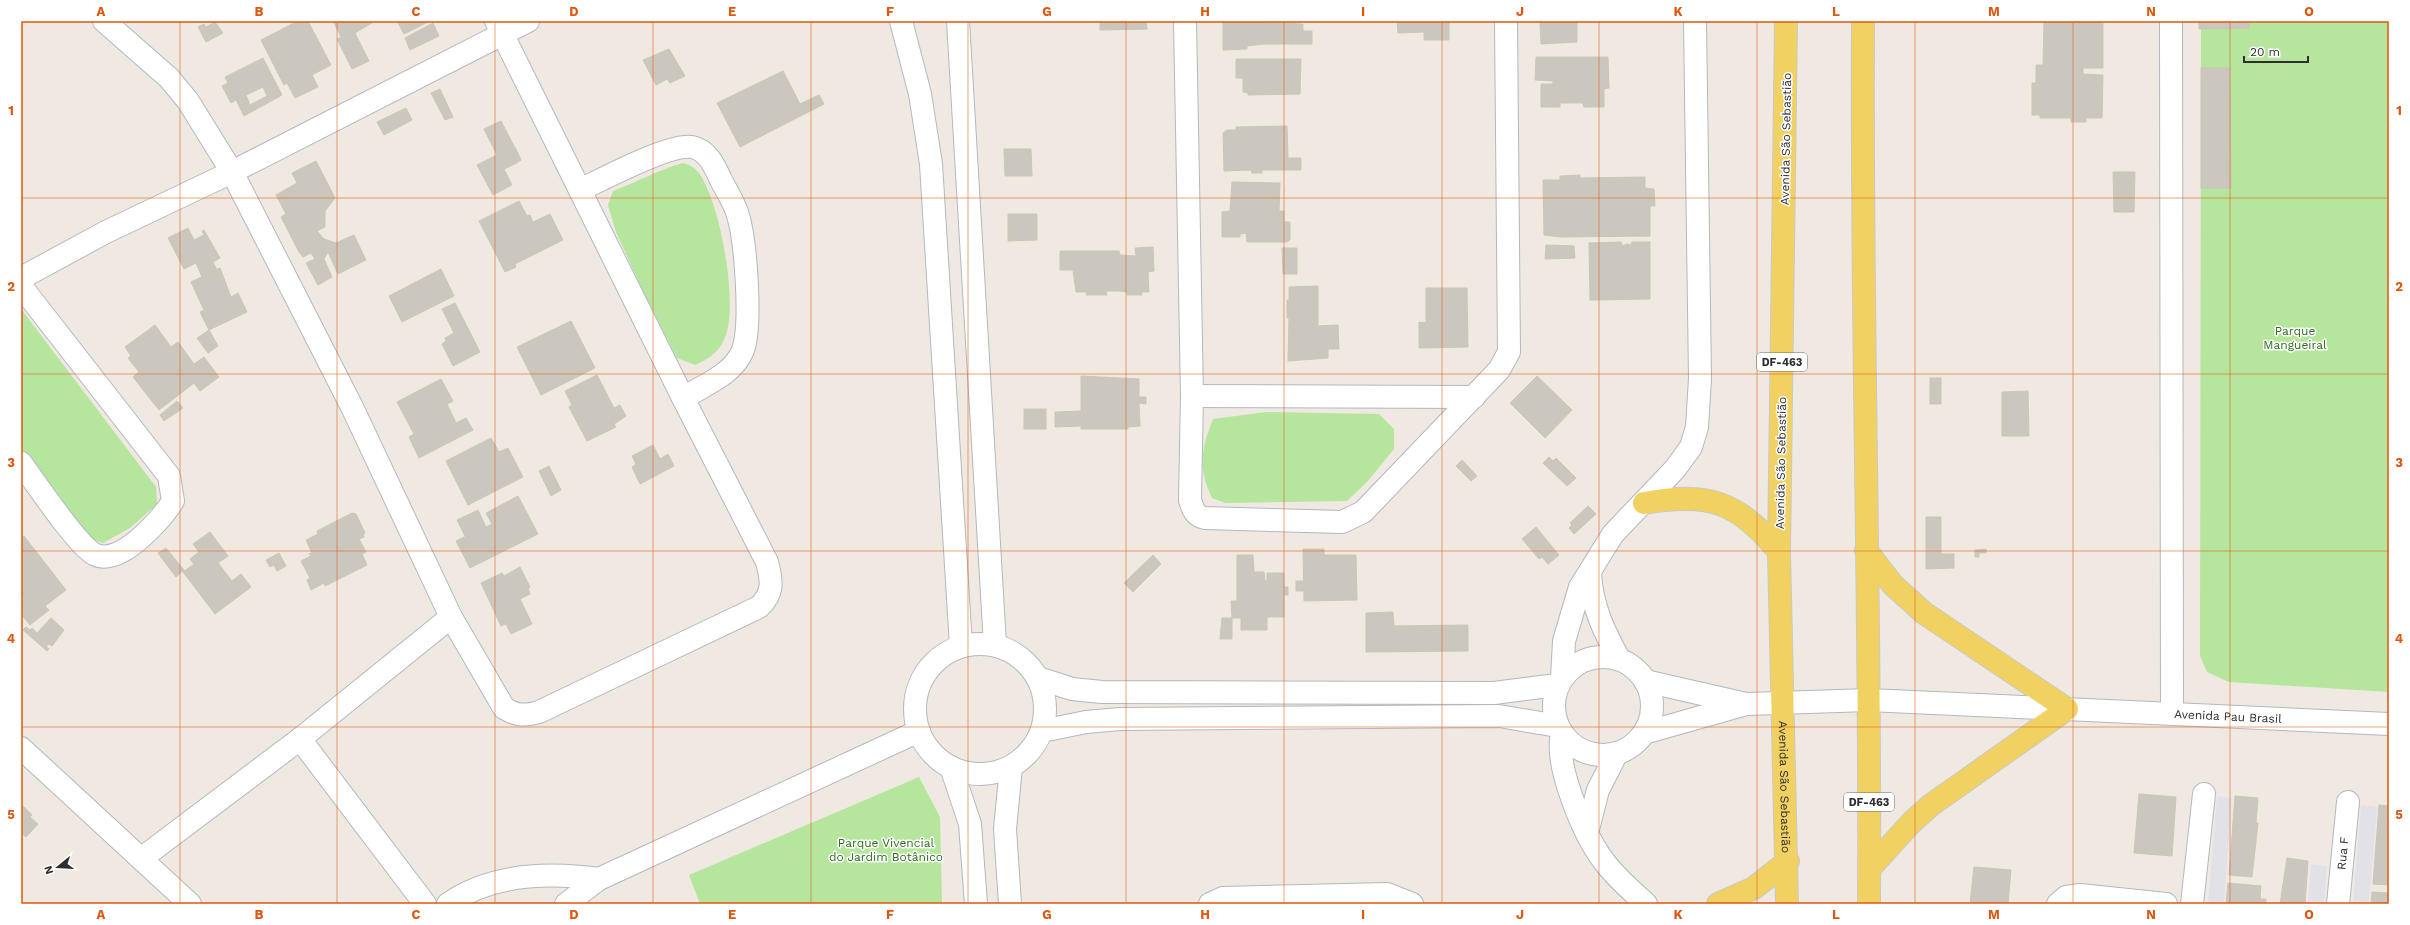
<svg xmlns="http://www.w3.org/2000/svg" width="2410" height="925" viewBox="0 0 2410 925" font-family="'Work Sans',sans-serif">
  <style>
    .industrial { fill: #e3e1e8 }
    .green { fill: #b6e59e }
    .building { fill: #cbc7bf; stroke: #cbc5ba; fill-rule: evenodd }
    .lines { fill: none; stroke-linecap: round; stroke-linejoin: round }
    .minor-casing { stroke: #b4b7c1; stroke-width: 24 }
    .major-casing { stroke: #c9c9c9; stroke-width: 24 }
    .minor { stroke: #fff; stroke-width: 22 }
    .major { stroke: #f2d163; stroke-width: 22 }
    .grid { fill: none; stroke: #df570e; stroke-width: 1; stroke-opacity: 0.55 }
    .labels { text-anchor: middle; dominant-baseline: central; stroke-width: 3; stroke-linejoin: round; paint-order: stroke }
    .shield { fill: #fff; stroke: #6d6d6d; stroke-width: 1 }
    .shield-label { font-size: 11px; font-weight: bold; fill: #2e2e2e }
    .street-label { font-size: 12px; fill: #2e2e2e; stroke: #fff }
    .park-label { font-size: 12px; fill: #2c6e1b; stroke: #fff }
    .neatline { fill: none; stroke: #df570e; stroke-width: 1.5 }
    .grid-label { font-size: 13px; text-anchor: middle; font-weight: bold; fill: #df570e }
  </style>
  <rect width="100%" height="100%" fill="#efe9e1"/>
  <g class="industrial">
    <path d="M 2217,796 L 2232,798 L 2224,904 L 2208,904 Z"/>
    <path d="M 2361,805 L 2377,807 L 2369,904 L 2353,904 Z"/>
    <path d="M 2311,864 L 2327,866 L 2324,904 L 2308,904 Z"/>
  </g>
  <g class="green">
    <path d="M 2201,21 L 2389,21 L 2389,692 L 2229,682 L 2207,672 L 2200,656 Z"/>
    <path d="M 683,163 C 690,165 694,167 698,172 C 720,199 740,309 724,340 C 717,354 708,359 695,365 L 677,358 L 642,289 L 616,232 L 608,205 L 613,191 C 637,182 660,169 683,163 Z"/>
    <path d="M 21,309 L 156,487 L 157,504 L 130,528 L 103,543 L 86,537 L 21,448 Z"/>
    <path d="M 1266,412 L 1379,414 L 1394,429 L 1394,449 L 1367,482 L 1347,501 L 1225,503 L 1212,498 C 1198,469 1201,449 1213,419 Z"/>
    <path d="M 919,777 L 940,817 L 942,904 L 700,904 L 689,875 Z"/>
  </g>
  <g class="building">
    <path d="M 298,21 L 308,21 L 331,65 L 312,75 L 318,87 L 295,98 L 287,83 L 284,85 L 261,40 Z"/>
    <path d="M 333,21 L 375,21 L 355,33 L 369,61 L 352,69 L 337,39 L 341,37 Z"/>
    <path d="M 397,21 L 430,21 L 404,34 Z"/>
    <path d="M 1100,21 L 1146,21 L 1147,29 L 1100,30 Z"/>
    <path d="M 1223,21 L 1303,24 L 1303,31 L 1312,31 L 1312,44 L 1264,44 L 1247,46 L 1247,49 L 1223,50 Z"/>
    <path d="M 1397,21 L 1449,21 L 1449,40 L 1424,40 L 1424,32 L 1398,33 Z"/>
    <path d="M 1540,21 L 1577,21 L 1577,42 L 1541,44 Z"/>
    <path d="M 2044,21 L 2103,21 L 2103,68 L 2083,68 L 2083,74 L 2103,75 L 2102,118 L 2086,118 L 2086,122 L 2071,122 L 2071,118 L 2040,118 L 2040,115 L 2032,115 L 2032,83 L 2036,83 L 2036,65 L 2043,65 Z"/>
    <path d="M 2199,21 L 2249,21 L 2249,28 L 2199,29 Z"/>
    <path d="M 215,22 L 223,33 L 206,42 L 198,27 L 204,24 L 206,27 Z"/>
    <path d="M 433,23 L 439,36 L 410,50 L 405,38 Z"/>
    <path d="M 669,49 L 685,76 L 670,83 L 667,79 L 656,85 L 643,60 Z"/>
    <path d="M 1536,57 L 1608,57 L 1609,88 L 1604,89 L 1604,107 L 1584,107 L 1583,103 L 1560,103 L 1560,107 L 1541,107 L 1541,84 L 1553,84 L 1553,81 L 1535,80 Z"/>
    <path d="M 263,58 L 282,95 L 244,116 L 236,100 L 231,103 L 222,86 L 228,83 L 225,77 ZM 263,87 L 267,96 L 250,105 L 246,95 Z"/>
    <path d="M 1236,59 L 1301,59 L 1300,94 L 1248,95 L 1248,93 L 1243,92 L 1243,78 L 1236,78 Z"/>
    <path d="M 2201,68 L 2230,68 L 2231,188 L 2201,188 Z"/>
    <path d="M 783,71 L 800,104 L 819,95 L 824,104 L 740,147 L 717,103 Z"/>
    <path d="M 440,89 L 453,117 L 445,120 L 431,93 Z"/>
    <path d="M 406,108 L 412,120 L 384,135 L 377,122 Z"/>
    <path d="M 501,121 L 514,146 L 509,149 L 517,163 L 504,169 L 512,185 L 493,195 L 477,165 L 497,155 L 484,129 Z"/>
    <path d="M 1287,126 L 1288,158 L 1301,158 L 1301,170 L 1262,170 L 1262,173 L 1252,173 L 1251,170 L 1224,171 L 1223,133 L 1227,130 L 1236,130 L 1236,127 Z"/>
    <path d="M 515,147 L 521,160 L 516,163 L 510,149 Z"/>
    <path d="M 1004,149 L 1031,149 L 1032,176 L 1005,176 Z"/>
    <path d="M 316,161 L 335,198 L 325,211 L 325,227 L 317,231 L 324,239 L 336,243 L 354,235 L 366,260 L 338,274 L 328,252 L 324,259 L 332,277 L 318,285 L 306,263 L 315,259 L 311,253 L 303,257 L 299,252 L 281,217 L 286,214 L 276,195 L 297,183 L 292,173 Z"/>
    <path d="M 2113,172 L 2135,172 L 2134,212 L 2114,212 Z"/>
    <path d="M 1580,175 L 1580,178 L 1645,177 L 1645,188 L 1654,189 L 1655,206 L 1650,206 L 1650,236 L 1561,237 L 1544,235 L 1543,180 L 1560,180 L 1560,176 Z"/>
    <path d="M 1232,182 L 1280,183 L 1279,211 L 1284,211 L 1284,222 L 1290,222 L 1290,240 L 1287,242 L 1247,242 L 1246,233 L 1240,234 L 1240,237 L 1222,237 L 1222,212 L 1230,211 Z"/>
    <path d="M 519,201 L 527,216 L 530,215 L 533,222 L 550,214 L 563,240 L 515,264 L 516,267 L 505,272 L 479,221 Z"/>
    <path d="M 1008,214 L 1037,214 L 1037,240 L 1008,241 Z"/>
    <path d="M 188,228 L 194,240 L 204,235 L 202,231 L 204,230 L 220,258 L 213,262 L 217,270 L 202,277 L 196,263 L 184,269 L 168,238 Z"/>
    <path d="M 1621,242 L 1623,246 L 1627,244 L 1631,245 L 1632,242 L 1650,242 L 1650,299 L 1590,300 L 1589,243 Z"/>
    <path d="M 1546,245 L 1574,246 L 1575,258 L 1545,259 Z"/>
    <path d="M 1153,247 L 1154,271 L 1148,272 L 1149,292 L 1141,292 L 1142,295 L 1127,295 L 1127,292 L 1120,291 L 1106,291 L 1107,295 L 1086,295 L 1087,292 L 1076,292 L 1073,270 L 1060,270 L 1060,251 L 1119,251 L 1120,255 L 1136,256 L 1135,248 Z"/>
    <path d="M 1282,248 L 1297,248 L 1297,274 L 1283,274 Z"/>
    <path d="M 220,268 L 231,297 L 238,293 L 247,312 L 209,330 L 200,312 L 204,310 L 191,282 Z"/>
    <path d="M 441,269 L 454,296 L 402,322 L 389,296 Z"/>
    <path d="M 1318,286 L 1318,326 L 1338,325 L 1339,349 L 1328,349 L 1328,358 L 1288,361 L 1289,318 L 1287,318 L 1287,300 L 1289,300 L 1289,287 Z"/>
    <path d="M 1426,288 L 1467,288 L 1468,347 L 1419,348 L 1419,322 L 1426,323 Z"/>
    <path d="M 455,303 L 480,352 L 453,366 L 442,344 L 446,341 L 445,338 L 454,333 L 442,309 Z"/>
    <path d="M 571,321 L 595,368 L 541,395 L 517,347 Z"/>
    <path d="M 155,325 L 171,347 L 178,342 L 194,364 L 204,357 L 219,377 L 200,391 L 194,383 L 159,410 L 133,377 L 139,372 L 128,358 L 131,356 L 125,347 Z"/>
    <path d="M 209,330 L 218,346 L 208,353 L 197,338 Z"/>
    <path d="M 597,375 L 614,408 L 620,405 L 626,416 L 614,424 L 616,427 L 587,441 L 569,407 L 572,405 L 565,391 Z"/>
    <path d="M 1081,376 L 1139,379 L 1139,397 L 1146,397 L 1146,404 L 1139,403 L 1140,426 L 1128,427 L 1128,429 L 1081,429 L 1081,426 L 1055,427 L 1055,412 L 1081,411 Z"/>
    <path d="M 1537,376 L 1572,410 L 1545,438 L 1510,403 Z"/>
    <rect x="1930" y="378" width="11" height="26"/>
    <path d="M 441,379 L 453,401 L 447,404 L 456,423 L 466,418 L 473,430 L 419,458 L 409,437 L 414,434 L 397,402 Z"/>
    <path d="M 2028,391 L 2029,436 L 2002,436 L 2002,392 Z"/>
    <path d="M 177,401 L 183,408 L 164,421 L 160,415 Z"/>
    <rect x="1024" y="409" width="22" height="20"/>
    <path d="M 491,438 L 499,452 L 508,448 L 523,477 L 468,505 L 446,461 Z"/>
    <path d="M 653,445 L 660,459 L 668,454 L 674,466 L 640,484 L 632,467 L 636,464 L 632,456 Z"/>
    <path d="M 1549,457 L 1553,461 L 1556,458 L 1576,478 L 1567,486 L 1543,463 Z"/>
    <path d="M 1462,460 L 1477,476 L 1471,481 L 1456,466 Z"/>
    <path d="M 549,466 L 561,490 L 551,496 L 539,471 Z"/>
    <path d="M 518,496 L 538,534 L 470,568 L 456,541 L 464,537 L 466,538 L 457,520 L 478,510 L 486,527 L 492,524 L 486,513 Z"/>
    <path d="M 1588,506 L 1596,514 L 1574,534 L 1569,528 L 1572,525 L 1570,523 Z"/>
    <path d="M 352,513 L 356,514 L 365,533 L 363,534 L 364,537 L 359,539 L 366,552 L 362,554 L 367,565 L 325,586 L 324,583 L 311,590 L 307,580 L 310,578 L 301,561 L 311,556 L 309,554 L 312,553 L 306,540 L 318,534 L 317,531 Z"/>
    <path d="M 1926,517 L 1941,517 L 1941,554 L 1954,554 L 1954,568 L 1926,569 Z"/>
    <path d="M 1536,527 L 1559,555 L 1548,564 L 1542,557 L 1539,559 L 1522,539 Z"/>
    <path d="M 210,532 L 228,556 L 218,563 L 232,581 L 241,574 L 251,587 L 215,614 L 183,572 L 194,564 L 190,559 L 199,552 L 193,544 Z"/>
    <path d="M 24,536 L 66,590 L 45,606 L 49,610 L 30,625 L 21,614 L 21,602 L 24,599 L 21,595 L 21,538 Z"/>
    <path d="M 166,548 L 184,570 L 176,577 L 158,553 Z"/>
    <path d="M 1303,549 L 1324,549 L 1324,555 L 1356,555 L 1357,600 L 1304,601 Z"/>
    <path d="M 1986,549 L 1986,553 L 1979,553 L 1979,557 L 1975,557 L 1975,550 Z"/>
    <path d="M 279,553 L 286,566 L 277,571 L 274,565 L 270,567 L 266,560 Z"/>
    <path d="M 1153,555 L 1161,564 L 1133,592 L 1124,583 Z"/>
    <path d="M 1237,555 L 1253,555 L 1254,572 L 1264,572 L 1265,581 L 1267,581 L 1267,573 L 1284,573 L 1284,587 L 1288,587 L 1288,595 L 1284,595 L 1284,617 L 1267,617 L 1267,630 L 1241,630 L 1241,618 L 1232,618 L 1231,601 L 1237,601 Z"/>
    <path d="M 520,567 L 530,587 L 528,588 L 530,594 L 520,599 L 532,624 L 511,634 L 506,624 L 501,626 L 481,583 L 502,573 L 504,576 Z"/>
    <rect x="1296" y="581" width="8" height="10"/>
    <path d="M 1393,612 L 1394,626 L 1468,625 L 1468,651 L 1366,652 L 1366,613 Z"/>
    <path d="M 51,618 L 64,630 L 52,646 L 49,644 L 46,646 L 49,649 L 47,651 L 23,630 L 26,627 L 30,630 L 32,628 L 37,633 Z"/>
    <path d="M 1222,618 L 1232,618 L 1232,639 L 1220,639 Z"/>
    <path d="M 2139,794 L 2176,797 L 2172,856 L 2134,853 Z"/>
    <path d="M 2235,796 L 2258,798 L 2256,823 L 2258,823 L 2252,877 L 2229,875 Z"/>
    <path d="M 21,804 L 32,815 L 30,817 L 38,824 L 26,837 L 21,833 Z"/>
    <path d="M 2379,805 L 2389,806 L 2389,885 L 2373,884 Z"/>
    <path d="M 2287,858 L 2308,861 L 2305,904 L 2280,904 Z"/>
    <path d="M 1974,867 L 2011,870 L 2008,904 L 1970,904 Z"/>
    <path d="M 2228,883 L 2261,886 L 2260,899 L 2266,899 L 2266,903 L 2226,904 Z"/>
    <path d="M 2372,892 L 2389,893 L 2389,904 L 2371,904 Z"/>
  </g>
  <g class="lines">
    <g class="minor-casing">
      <g id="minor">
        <path d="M 104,21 L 169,78 L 188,101 L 232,172 L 352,407 L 451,617 L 504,708 C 517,716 525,716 539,712 L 759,607 C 774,593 772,581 767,562 L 683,398 L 496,21"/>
        <path d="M 901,21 L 920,94 L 931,164 L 961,646"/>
        <path d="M 958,21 L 995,645"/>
        <path d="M 1185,21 L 1192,396 L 1190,500 C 1193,510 1195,516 1205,518 L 1342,522 L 1363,512 L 1499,370 L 1509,352 L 1506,21"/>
        <path d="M 2171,21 L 2172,713"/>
        <path d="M 580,190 C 603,179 670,143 692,147 C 708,150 715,167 721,180 C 726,190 733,201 737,212 C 746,239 752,324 743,350 C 734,374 703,386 683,398"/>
        <path d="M 21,278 L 106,232 L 232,172 L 528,21"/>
        <path d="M 21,286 L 169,476 L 173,501 C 161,520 119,568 94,554 C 77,545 35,482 21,463"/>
        <path d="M 1192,396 L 1474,397"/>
        <path d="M 1590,573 C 1592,607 1603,629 1619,659"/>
        <circle cx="980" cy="709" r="65"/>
        <circle cx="1603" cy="706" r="49"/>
        <path d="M 1038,678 L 1072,689 L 1102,692 L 1494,693 L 1557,685"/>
        <path d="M 1562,678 L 1564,641 L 1580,587 L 1613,534 L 1675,469 L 1691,447 L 1697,427 L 1700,379 L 1695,21"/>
        <path id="s1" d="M 1645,681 L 1746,704 L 1869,700 L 2389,724"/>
        <path d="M 1042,731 L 1086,722 L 1120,719 L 1499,716 L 1558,726"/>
        <path d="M 1644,733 L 1743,705"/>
        <path d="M 1562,734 C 1554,765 1584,835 1603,860 C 1615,877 1631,890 1646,904"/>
        <path d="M 300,739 L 425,904"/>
        <path d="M 21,748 L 190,904"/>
        <path d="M 951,767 L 970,824 L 976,904"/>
        <path d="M 1587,833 L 1598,790 L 1617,753"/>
        <path d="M 142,858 L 300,739 L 451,617"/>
        <path d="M 448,904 C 491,874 549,872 599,879"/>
        <path d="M 566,904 L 599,879 L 919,731"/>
        <path d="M 1010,904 L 1005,829 L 1011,767"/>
        <path d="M 1210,904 L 1223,898 L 1387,894 L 1412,904"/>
        <path d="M 2058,904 L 2066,897 L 2080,895 L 2166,904"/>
        <path d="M 2192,904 L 2204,794"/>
        <path id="s2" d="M 2338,904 L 2348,802"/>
      </g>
    </g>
    <g class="major-casing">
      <g id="major">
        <path id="s3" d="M 1786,21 L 1779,552 L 1787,904"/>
        <path d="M 1863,21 C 1861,315 1871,610 1869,904"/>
        <path d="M 1644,503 C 1708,492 1738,501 1779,552"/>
        <path d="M 1866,550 L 1893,585 L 1924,613 L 2067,709 L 1931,805 L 1912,822 L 1870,868"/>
        <path d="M 1718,904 L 1754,888 L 1788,861"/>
      </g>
    </g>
    <use href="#minor" class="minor"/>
    <use href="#major" class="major"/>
  </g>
  <path class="grid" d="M 180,21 L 180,904M 337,21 L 337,904M 495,21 L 495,904M 653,21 L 653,904M 811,21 L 811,904M 968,21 L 968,904M 1126,21 L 1126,904M 1284,21 L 1284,904M 1442,21 L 1442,904M 1599,21 L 1599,904M 1757,21 L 1757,904M 1915,21 L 1915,904M 2073,21 L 2073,904M 2230,21 L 2230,904M 21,198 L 2389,198M 21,374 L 2389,374M 21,551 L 2389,551M 21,727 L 2389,727"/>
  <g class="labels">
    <g class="shield">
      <rect x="1757" y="353" width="50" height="18" rx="3"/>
      <rect x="1844" y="793" width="50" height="18" rx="3"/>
    </g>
    <g class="shield-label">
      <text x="1782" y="362">DF-463</text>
      <text x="1869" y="802">DF-463</text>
    </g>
    <g class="street-label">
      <text transform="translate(1786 139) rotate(-89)">Avenida São Sebastião</text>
      <text transform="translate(1781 463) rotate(-89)">Avenida São Sebastião</text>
      <text stroke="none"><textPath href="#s1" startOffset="586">Avenida Pau Brasil</textPath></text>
      <text stroke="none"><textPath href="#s3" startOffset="766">Avenida São Sebastião</textPath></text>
      <text stroke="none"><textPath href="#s2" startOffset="51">Rua F</textPath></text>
    </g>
    <g class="park-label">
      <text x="2295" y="331">Parque<tspan x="2295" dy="14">Mangueiral</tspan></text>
      <text x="886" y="843">Parque Vivencial<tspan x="886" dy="14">do Jardim Botânico</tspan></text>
    </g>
  </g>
  <rect width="2410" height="925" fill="none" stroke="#ffffff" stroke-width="44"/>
  <g transform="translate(58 867) rotate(252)" stroke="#ffffff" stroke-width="3" paint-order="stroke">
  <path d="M0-3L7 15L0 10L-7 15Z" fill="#2e2e2e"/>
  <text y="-6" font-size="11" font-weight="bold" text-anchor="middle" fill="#2e2e2e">N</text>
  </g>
  <path d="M2244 56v6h64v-6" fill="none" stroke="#2e2e2e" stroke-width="2"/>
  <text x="2250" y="56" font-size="12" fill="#2e2e2e" stroke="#ffffff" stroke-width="3" paint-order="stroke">20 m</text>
  <rect x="22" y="22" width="2366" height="881" class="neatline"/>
  <g class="grid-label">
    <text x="101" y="16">A</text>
    <text x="259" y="16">B</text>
    <text x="416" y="16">C</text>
    <text x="574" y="16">D</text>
    <text x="732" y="16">E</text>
    <text x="890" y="16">F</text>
    <text x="1047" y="16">G</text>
    <text x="1205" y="16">H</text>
    <text x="1363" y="16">I</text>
    <text x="1520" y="16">J</text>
    <text x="1678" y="16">K</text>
    <text x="1836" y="16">L</text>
    <text x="1994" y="16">M</text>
    <text x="2151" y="16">N</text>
    <text x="2309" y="16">O</text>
    <text x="11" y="115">1</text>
    <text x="2399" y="115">1</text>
    <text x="11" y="291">2</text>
    <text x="2399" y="291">2</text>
    <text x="11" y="467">3</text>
    <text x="2399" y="467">3</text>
    <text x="11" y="643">4</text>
    <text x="2399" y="643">4</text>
    <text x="11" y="819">5</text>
    <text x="2399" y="819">5</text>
    <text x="101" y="919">A</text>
    <text x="259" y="919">B</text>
    <text x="416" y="919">C</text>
    <text x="574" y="919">D</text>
    <text x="732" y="919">E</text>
    <text x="890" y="919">F</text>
    <text x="1047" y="919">G</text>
    <text x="1205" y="919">H</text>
    <text x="1363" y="919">I</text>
    <text x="1520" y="919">J</text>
    <text x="1678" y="919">K</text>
    <text x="1836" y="919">L</text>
    <text x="1994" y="919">M</text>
    <text x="2151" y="919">N</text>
    <text x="2309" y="919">O</text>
  </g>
</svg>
